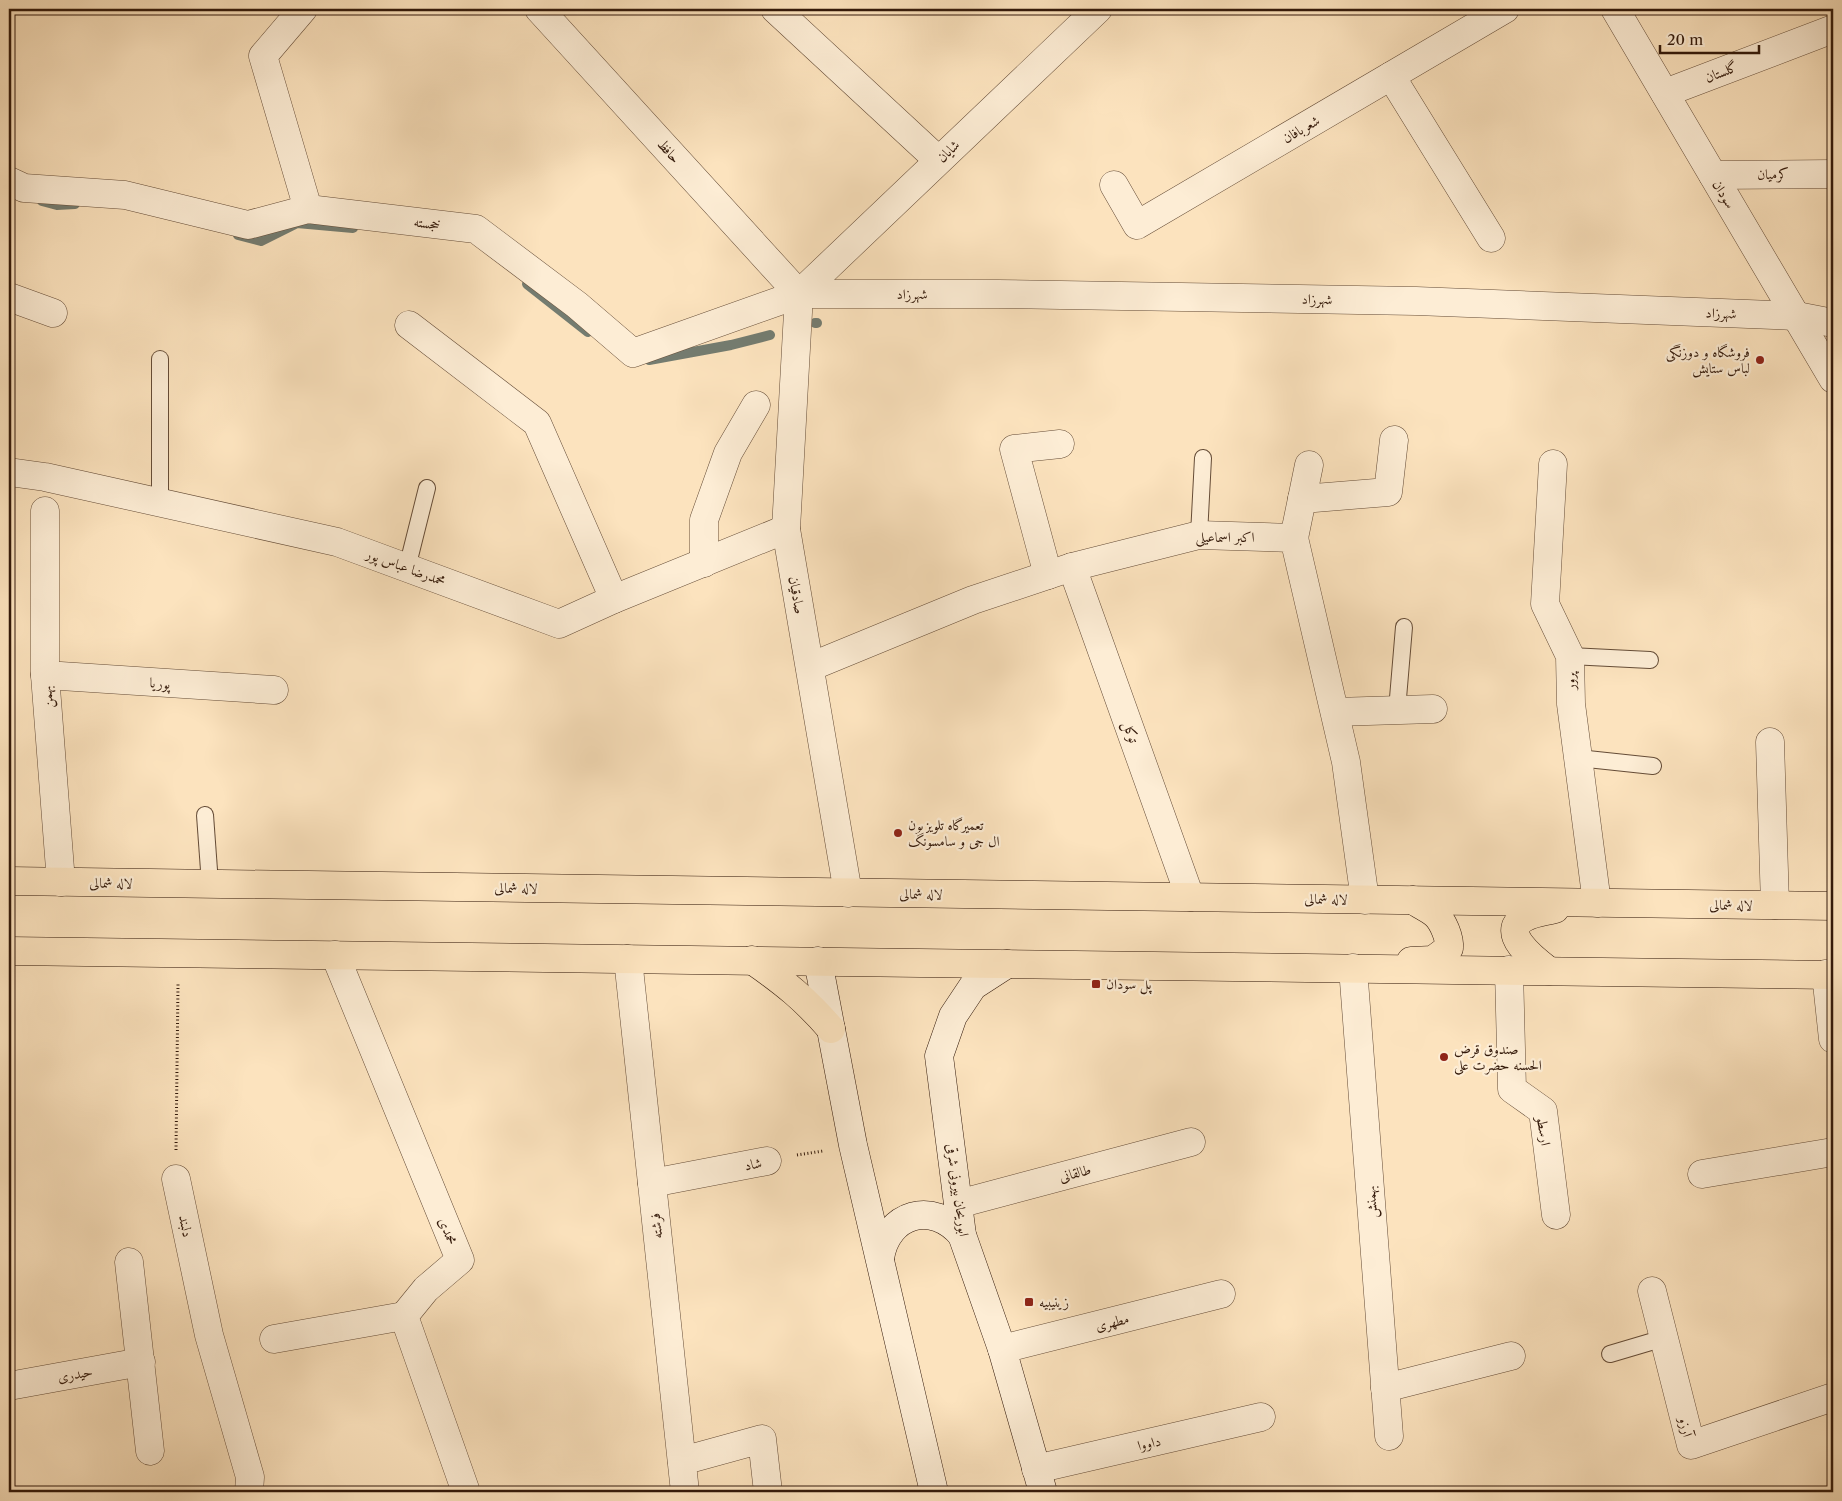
<svg xmlns="http://www.w3.org/2000/svg" width="1842" height="1501" viewBox="0 0 1842 1501" font-family="'Libre Caslon Text',Amiri,serif">
  <style>
    .lines { fill: none; stroke-linecap: round; stroke-linejoin: round }
    .stream { stroke: #747c70; stroke-width: 10 }
    .service-casing { stroke: #654c37; stroke-width: 18 }
    .minor-casing { stroke: #654c37; stroke-width: 29 }
    .tertiary-casing { stroke: #654c37; stroke-width: 29 }
    .secondary-casing { stroke: #33190a; stroke-width: 29 }
    .primary-casing { stroke: #33190a; stroke-width: 29 }
    .path { stroke: #33190a; stroke-width: 3; stroke-dasharray: 1 2.5; stroke-linecap: butt }
    .service { stroke: #fdedd5; stroke-width: 16 }
    .minor { stroke: #fdedd5; stroke-width: 28 }
    .tertiary { stroke: #fdedd5; stroke-width: 28 }
    .secondary { stroke: #fdedd5; stroke-width: 28 }
    .primary { stroke: #fce3be; stroke-width: 28 }
    .poi-dot { fill: #8f2418; stroke: #fdedd5; stroke-width: 2 }
    .labels { text-anchor: middle; dominant-baseline: central; stroke-width: 4.5; stroke-linejoin: round; paint-order: stroke }
    .street-label { font-size: 14px; fill: #33190a; stroke: #fdedd5 }
    .poi-label { font-size: 14px; fill: #33190a; stroke: #fdedd5; text-anchor: start }
  </style>
  <rect width="100%" height="100%" fill="#fce3be"/>
  <filter id="stains"><feTurbulence type="fractalNoise" baseFrequency=".004" numOctaves="4"/><feColorMatrix values="0 0 0 0 .2 0 0 0 0 .09 0 0 0 0 .02 0 0 0 .5 -.17"/></filter>
  <radialGradient id="worn" r=".72"><stop offset=".6" stop-color="#630" stop-opacity="0"/><stop offset="1" stop-color="#630" stop-opacity=".3"/></radialGradient>
  <g class="lines">
    <g class="stream">
      <path d="M 42,201 L 57,205 L 75,204"/>
      <path d="M 238,235 L 261,241 L 297,223 L 353,228"/>
      <path d="M 527,284 L 588,332"/>
      <path d="M 815,323 L 817,323"/>
      <path d="M 649,360 L 731,345 L 770,335"/>
    </g>
    <g class="service-casing">
      <g id="service">
        <path d="M 160,503 L 160,359"/>
        <path d="M 1199,535 L 1203,458"/>
        <path d="M 407,568 L 427,488"/>
        <path d="M 1570,656 L 1650,660"/>
        <path d="M 1397,710 L 1404,627"/>
        <path d="M 1578,758 L 1653,766"/>
        <path d="M 205,815 L 210,884"/>
        <path d="M 1610,1354 L 1664,1338"/>
      </g>
    </g>
    <g class="minor-casing">
      <g id="minor">
        <path d="M 303,9 L 263,56 L 308,209"/>
        <path d="M 539,9 L 799,294"/>
        <path d="M 775,9 L 938,160"/>
        <path d="M 1391,76 L 1491,238"/>
        <path d="M 1665,93 L 1833,29"/>
        <path d="M 1713,175 L 1833,174"/>
        <path d="M 9,181 L 24,188 L 125,195 L 248,225 L 308,209 L 476,229 L 577,305 L 633,353 L 799,294 L 998,294 L 1416,301 L 1797,316 L 1833,323"/>
        <path d="M 1114,185 L 1137,225 L 1505,9"/>
        <path d="M 799,294 L 786,529 L 848,893"/>
        <path d="M 799,294 L 1098,9"/>
        <path d="M 9,297 L 53,313"/>
        <path d="M 409,325 L 537,423 L 614,599"/>
        <path d="M 1553,464 L 1545,604 L 1570,656 L 1571,704 L 1597,903"/>
        <path d="M 9,472 L 45,477 L 337,542 L 559,624 L 614,599 L 786,529"/>
        <path d="M 1302,499 L 1388,492 L 1394,440"/>
        <path d="M 45,511 L 45,675 L 61,882"/>
        <path d="M 1294,538 L 1309,465"/>
        <path d="M 704,563 L 704,520 L 728,453 L 756,405"/>
        <path d="M 1072,567 L 1190,897"/>
        <path d="M 1048,575 L 1014,449 L 1060,444"/>
        <path d="M 810,667 L 973,600 L 1072,567 L 1199,535 L 1294,538 L 1346,762 L 1365,900"/>
        <path d="M 45,675 L 274,690"/>
        <path d="M 1335,712 L 1433,709"/>
        <path d="M 1770,742 L 1775,905"/>
        <path d="M 335,955 L 460,1260 L 426,1289 L 404,1316 L 466,1492"/>
        <path d="M 628,959 L 685,1492"/>
        <path d="M 1353,968 L 1389,1436"/>
        <path d="M 1509,970 L 1512,1089 L 1543,1111 L 1556,1215"/>
        <path d="M 1702,1174 L 1833,1152"/>
        <path d="M 176,1179 L 209,1335 L 250,1477 L 249,1492"/>
        <path d="M 652,1183 L 767,1161"/>
        <path d="M 958,1204 L 1191,1142"/>
        <path d="M 129,1262 L 150,1451"/>
        <path d="M 1652,1291 L 1691,1445 L 1833,1397"/>
        <path d="M 274,1339 L 404,1316"/>
        <path d="M 1002,1349 L 1221,1294"/>
        <path d="M 9,1386 L 141,1362"/>
        <path d="M 1385,1388 L 1511,1356"/>
        <path d="M 682,1461 L 762,1439 L 768,1492"/>
        <path d="M 1036,1469 L 1261,1417"/>
      </g>
    </g>
    <g class="tertiary-casing">
      <g id="tertiary">
        <path d="M 1615,9 L 1833,379"/>
        <path d="M 1826,974 L 1833,1039"/>
      </g>
    </g>
    <g class="secondary-casing">
      <g id="secondary">
        <path d="M 818,961 L 853,1145 L 934,1492"/>
        <path d="M 1007,964 L 973,986 L 953,1016 L 939,1056 L 962,1235 L 1002,1349 L 1043,1492"/>
        <path d="M 880,1258 C 887,1213 933,1200 962,1235"/>
      </g>
    </g>
    <g class="primary-casing">
      <g id="primary">
        <path d="M 9,881 L 1833,906"/>
        <path d="M 9,951 L 1833,975"/>
        <path d="M 752,960 C 784,982 806,1000 831,1029"/>
        <path d="M 1411,961 L 1433,960 L 1449,948 C 1450,938 1443,921 1435,914 C 1429,909 1420,905 1413,900"/>
        <path d="M 1549,971 C 1536,961 1498,933 1524,918 C 1534,912 1544,912 1555,909"/>
      </g>
    </g>
    <g class="path">
      <path d="M 176,1150 L 178,984"/>
      <path d="M 797,1155 L 823,1151"/>
    </g>
    <use href="#service" class="service"/>
    <use href="#minor" class="minor"/>
    <use href="#tertiary" class="tertiary"/>
    <use href="#secondary" class="secondary"/>
    <use href="#primary" class="primary"/>
  </g>
  <g class="poi-dot">
    <circle cx="1760" cy="360" r="5"/>
    <circle cx="898" cy="833" r="5"/>
    <rect x="1091" y="979" width="10" height="10" rx="2.5"/>
    <circle cx="1444" cy="1057" r="5"/>
    <rect x="1024" y="1297" width="10" height="10" rx="2.5"/>
  </g>
  <g class="labels">
    <g class="street-label">
      <text transform="translate(1721 72) rotate(-21)">گلستان</text>
      <text transform="translate(1301 129) rotate(-30)">شعربافان</text>
      <text transform="translate(669 151) rotate(48)">حافظ</text>
      <text transform="translate(948 151) rotate(-44)">شایان</text>
      <text transform="translate(1773 174) rotate(-1)">کرمیان</text>
      <text transform="translate(1724 194) rotate(59)">سودان</text>
      <text transform="translate(427 223) rotate(7)">خجسته</text>
      <text x="912" y="294">شهرزاد</text>
      <text transform="translate(1317 299) rotate(1)">شهرزاد</text>
      <text transform="translate(1721 313) rotate(2)">شهرزاد</text>
      <text x="1225" y="537">اکبر اسماعیلی</text>
      <text transform="translate(406 567) rotate(20)">محمدرضا عباس پور</text>
      <text transform="translate(797 595) rotate(80)">صادقیان</text>
      <text transform="translate(1570 681) rotate(-91)">پرور</text>
      <text transform="translate(160 683) rotate(4)">پوریا</text>
      <text transform="translate(47 697) rotate(-95)">بهمن</text>
      <text transform="translate(1131 732) rotate(70)">توکل</text>
      <text transform="translate(111 883) rotate(1)">لاله شمالی</text>
      <text transform="translate(516 888) rotate(1)">لاله شمالی</text>
      <text transform="translate(921 894) rotate(1)">لاله شمالی</text>
      <text transform="translate(1326 899) rotate(1)">لاله شمالی</text>
      <text transform="translate(1731 905) rotate(1)">لاله شمالی</text>
      <text transform="translate(1544 1131) rotate(81)">ارسطو</text>
      <text transform="translate(753 1164) rotate(-11)">شاد</text>
      <text transform="translate(1075 1173) rotate(-15)">طالقانی</text>
      <text transform="translate(958 1190) rotate(82)">ابوریحان بیرونی شرقی</text>
      <text transform="translate(1371 1202) rotate(-94)">بهمنش</text>
      <text transform="translate(186 1226) rotate(78)">دلبند</text>
      <text transform="translate(656 1226) rotate(-96)">فرشته</text>
      <text transform="translate(448 1231) rotate(68)">محمدی</text>
      <text transform="translate(1112 1322) rotate(-14)">مطهری</text>
      <text transform="translate(75 1374) rotate(-10)">حیدری</text>
      <text transform="translate(1686 1427) rotate(76)">آرزو</text>
      <text transform="translate(1149 1443) rotate(-13)">داووا</text>
    </g>
    <g class="poi-label">
      <text x="1750" y="352" text-anchor="end">فروشگاه و دوزنگی<tspan x="1750" dy="16">لباس ستایش</tspan></text>
      <text x="908" y="825">تعمیرگاه تلویزیون<tspan x="908" dy="16">ال جی و سامسونگ</tspan></text>
      <text x="1106" y="984">پل سودان</text>
      <text x="1454" y="1049">صندوق قرض<tspan x="1454" dy="16">الحسنه حضرت علی</tspan></text>
      <text x="1039" y="1302">زینیبیه</text>
    </g>
  </g>
  <rect width="1842" height="1501" fill="none" stroke="#fce3be" stroke-width="30"/>
  <rect x="10" y="10" width="1822" height="1481" fill="none" stroke="#33190a" stroke-width="2.5"/>
  <rect x="15" y="15" width="1812" height="1471" fill="none" stroke="#33190a"/>
  <path d="M1660 45v8h99v-8" fill="none" stroke="#33190a" stroke-width="2.5"/>
  <text x="1667" y="45" font-size="15" fill="#33190a" stroke="#fdedd5" stroke-width="4" paint-order="stroke">20 m</text>
  <rect width="100%" height="100%" filter="url(#stains)"/>
  <rect width="100%" height="100%" fill="url(#worn)"/>
</svg>
